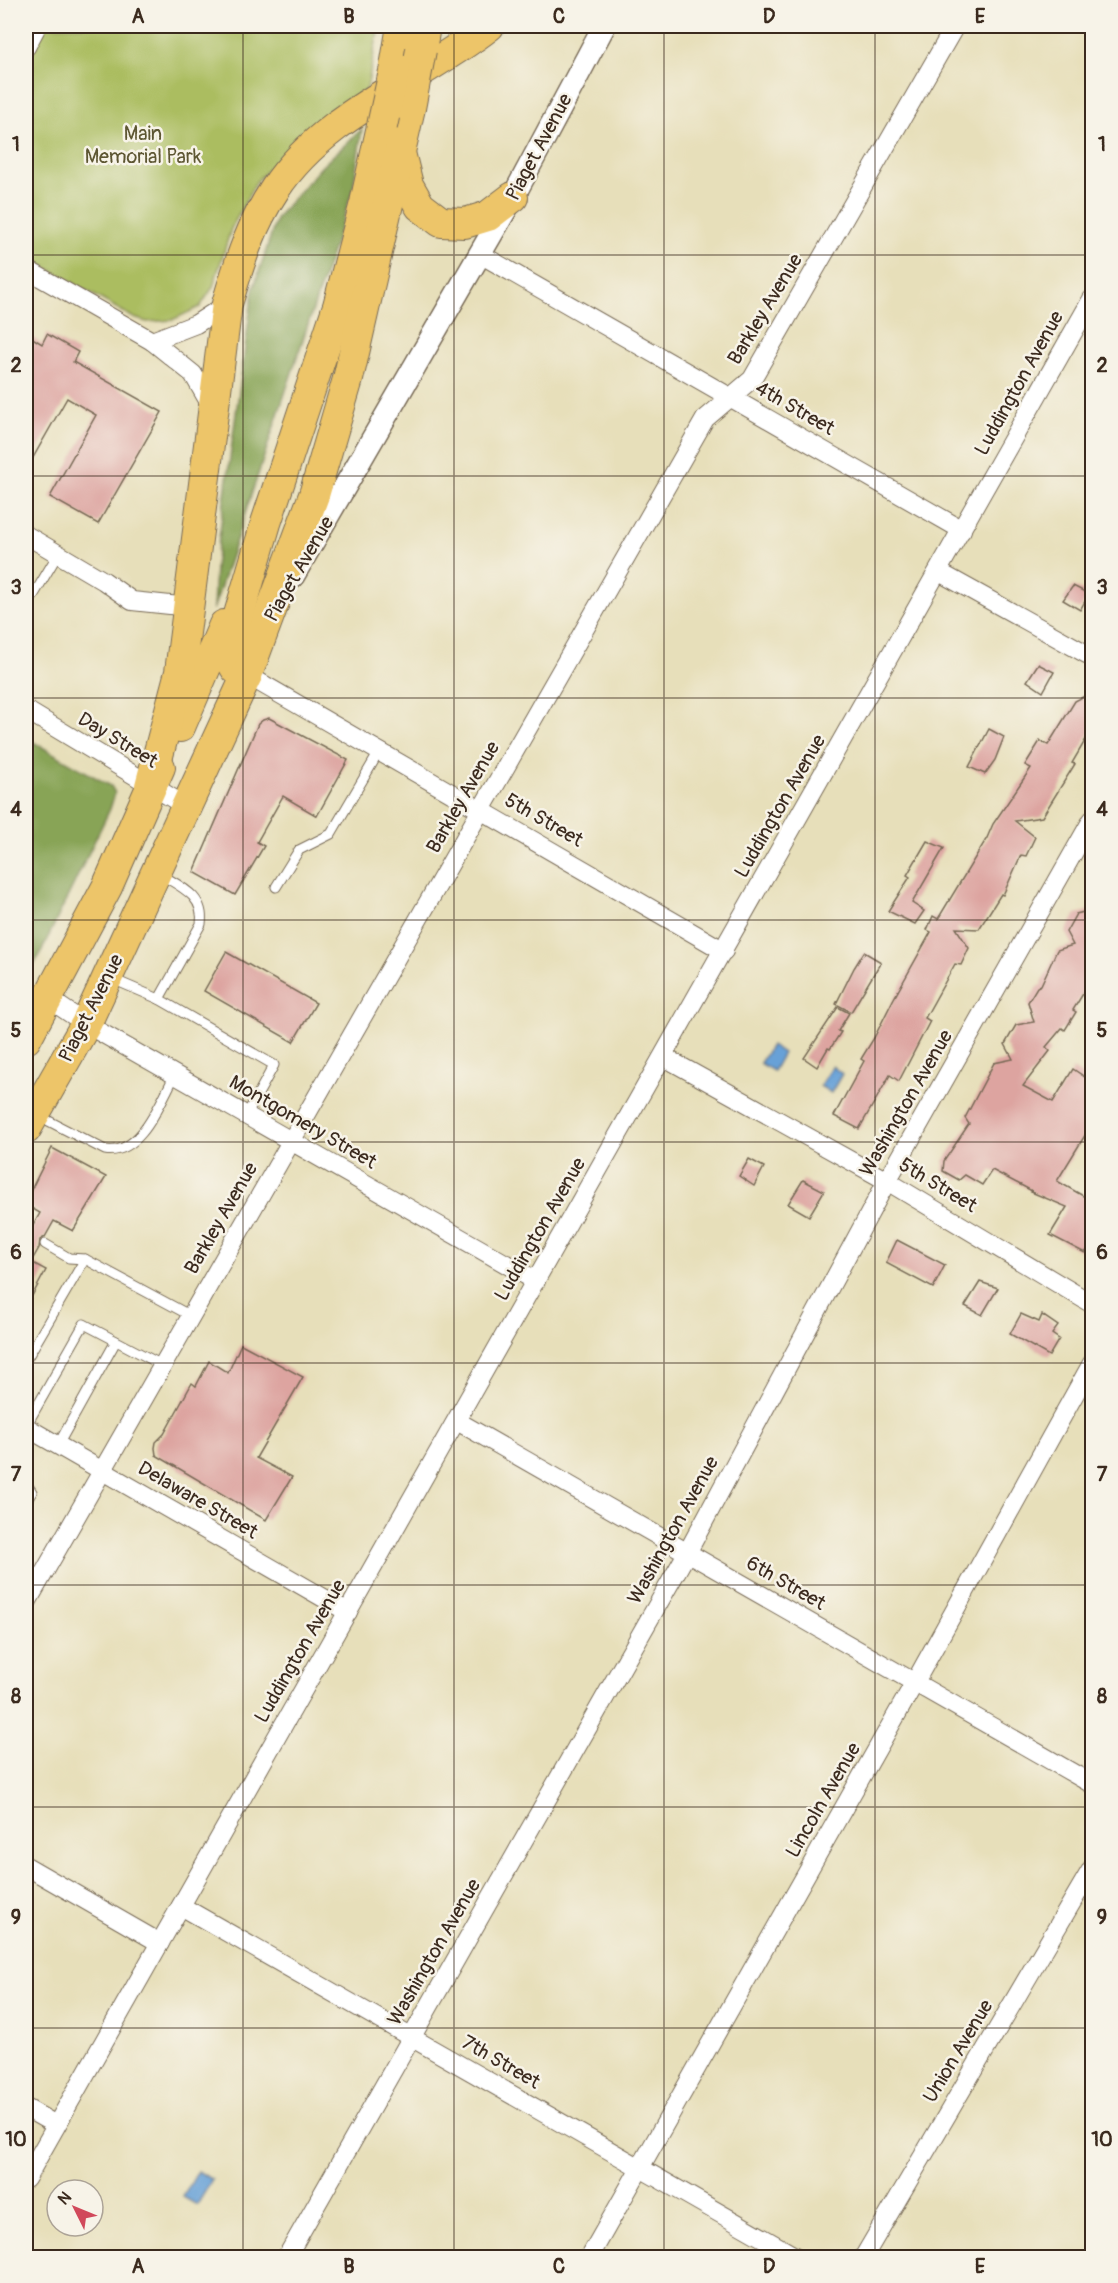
<svg xmlns="http://www.w3.org/2000/svg" width="1118" height="2283" viewBox="0 0 1118 2283" font-family="Pangolin,sans-serif">
  <style>
    .green { fill: #abbd60; stroke: #73743f; stroke-width: 1.5 }
    .forest { fill: #88a456; stroke: #62673a; stroke-width: 1.5 }
    .water { fill: #68a1d7; stroke: #52667a; stroke-width: 1.5 }
    .building { fill: #dda4a0 }
    .lines { fill: none; stroke-linecap: round; stroke-linejoin: round }
    .service-casing { stroke: #776955; stroke-width: 11 }
    .minor-casing { stroke: #776955; stroke-width: 20 }
    .tertiary-casing { stroke: #776955; stroke-width: 25 }
    .trunk-casing { stroke: #776955; stroke-width: 32 }
    .service { stroke: #fff; stroke-width: 9 }
    .minor { stroke: #fff; stroke-width: 18 }
    .tertiary { stroke: #fff; stroke-width: 22 }
    .trunk { stroke: #edc569; stroke-width: 30 }
    .trunk-bridge-casing { stroke: #776955; stroke-width: 32; stroke-linecap: butt }
    .trunk-bridge { stroke: #edc569; stroke-width: 30 }
    .grid { fill: none; stroke: #3b2a1e; stroke-width: 1.5; stroke-opacity: 0.55 }
    .labels { text-anchor: middle; dominant-baseline: central; stroke-width: 5; stroke-linejoin: round; paint-order: stroke }
    .park-label { font-size: 20px; fill: #5d5632; stroke: #f7f3e8 }
    .street-label { font-size: 20px; fill: #3b2a1e; stroke: #f7f3e8 }
    .neatline { fill: none; stroke: #3b2a1e; stroke-width: 2 }
    .grid-label { font-size: 20px; text-anchor: middle; font-weight: bold; fill: #3b2a1e }
  </style>
  <rect width="100%" height="100%" fill="#f7f3e8"/>
  <filter id="ink" filterUnits="userSpaceOnUse"><feTurbulence type="fractalNoise" baseFrequency=".0167" numOctaves="2"/><feDisplacementMap in="SourceGraphic" scale="12" xChannelSelector="R" yChannelSelector="G"/><feConvolveMatrix kernelMatrix="1 2 1 2 8 2 1 2 1" color-interpolation-filters="sRGB"/></filter>
  <filter id="wash" filterUnits="userSpaceOnUse"><feTurbulence type="fractalNoise" baseFrequency=".008" numOctaves="4" result="noise"/><feDisplacementMap in="SourceGraphic" scale="24" xChannelSelector="R" yChannelSelector="G"/><feGaussianBlur stdDeviation="1.35" result="paint"/><feColorMatrix in="noise" values="0 0 0 0 0 0 0 0 0 0 0 0 0 0 0 0 0 1.4 0 .05"/><feComposite in="paint" operator="in"/></filter>
  <g filter="url(#wash)">
    <rect width="100%" height="100%" fill="#e7dfba"/>
    <path class="green" d="M 26,26 L 379,26 L 367,89 L 296,139 L 256,182 L 231,229 L 213,287 L 200,307 L 172,320 L 147,322 L 134,318 L 26,256 Z"/>
    <g class="forest">
      <path d="M 362,129 L 353,189 L 213,610 L 215,567 L 253,290 L 277,217 L 322,166 Z"/>
      <path d="M 26,738 L 111,786 L 115,793 L 110,809 L 42,950 L 26,979 Z"/>
    </g>
    <g class="water">
      <path d="M 771,1045 L 783,1053 L 773,1071 L 760,1063 Z"/>
      <path d="M 832,1066 L 842,1074 L 831,1093 L 820,1086 Z"/>
      <path d="M 198,2171 L 212,2180 L 197,2205 L 183,2197 Z"/>
    </g>
    <g id="blocks">
      <g class="building">
        <path d="M 26,334 L 42,344 L 47,334 L 78,352 L 73,362 L 162,412 L 98,524 L 50,497 L 96,415 L 67,398 L 26,470 Z"/>
        <path d="M 1073,586 L 1089,594 L 1080,610 L 1063,600 Z"/>
        <path d="M 1038,664 L 1054,672 L 1043,692 L 1027,681 Z"/>
        <path d="M 1092,692 L 1092,729 L 1072,763 L 1075,764 L 1042,817 L 1015,821 L 1035,837 L 1026,856 L 1021,855 L 1003,895 L 1001,894 L 979,929 L 956,928 L 969,948 L 961,965 L 955,964 L 925,1018 L 930,1021 L 899,1081 L 890,1075 L 859,1129 L 834,1116 L 864,1061 L 861,1059 L 874,1038 L 893,1000 L 931,932 L 927,930 L 933,916 L 938,919 L 987,838 L 993,824 L 1031,768 L 1025,765 L 1040,741 L 1048,745 L 1075,701 Z"/>
        <path d="M 269,718 L 348,760 L 317,816 L 283,796 L 257,842 L 264,846 L 235,895 L 194,872 L 258,724 L 263,720 Z"/>
        <path d="M 989,729 L 1004,737 L 995,760 L 985,774 L 969,767 Z"/>
        <path d="M 927,841 L 944,848 L 912,903 L 924,911 L 915,924 L 888,911 L 910,877 L 907,875 Z"/>
        <path d="M 1092,910 L 1092,979 L 1073,1010 L 1076,1012 L 1065,1030 L 1062,1028 L 1046,1047 L 1050,1051 L 1023,1086 L 1053,1102 L 1073,1069 L 1092,1082 L 1092,1124 L 1057,1181 L 1092,1201 L 1092,1244 L 1085,1253 L 1050,1235 L 1067,1207 L 1031,1192 L 1032,1191 L 992,1170 L 982,1185 L 965,1175 L 959,1180 L 943,1171 L 944,1161 L 969,1124 L 965,1118 L 994,1063 L 1013,1059 L 1005,1044 L 1016,1025 L 1034,1022 L 1028,1002 L 1037,987 L 1041,985 L 1057,950 L 1073,945 L 1066,932 L 1076,914 Z"/>
        <path d="M 226,952 L 316,1003 L 293,1042 L 204,991 Z"/>
        <path d="M 864,952 L 881,962 L 851,1012 L 836,1004 L 854,968 Z"/>
        <path d="M 838,1007 L 849,1013 L 838,1031 L 841,1032 L 830,1049 L 828,1048 L 817,1067 L 804,1058 Z"/>
        <path d="M 52,1148 L 106,1177 L 73,1231 L 54,1221 L 45,1237 L 40,1240 L 39,1248 L 31,1262 L 46,1270 L 26,1307 L 26,1238 L 40,1213 L 26,1205 L 26,1200 Z"/>
        <path d="M 749,1159 L 764,1167 L 754,1186 L 739,1176 Z"/>
        <path d="M 803,1180 L 824,1191 L 809,1216 L 788,1204 Z"/>
        <path d="M 897,1240 L 945,1265 L 933,1288 L 886,1263 Z"/>
        <path d="M 980,1282 L 998,1288 L 982,1315 L 965,1306 Z"/>
        <path d="M 1021,1314 L 1039,1322 L 1042,1315 L 1058,1326 L 1052,1334 L 1059,1339 L 1049,1356 L 1010,1334 Z"/>
        <path d="M 241,1344 L 303,1377 L 256,1458 L 292,1477 L 266,1520 L 156,1455 L 155,1448 L 156,1442 L 164,1434 L 192,1383 L 196,1386 L 209,1361 L 228,1373 Z"/>
      </g>
    </g>
  </g>
  <g filter="url(#ink)">
    <use href="#blocks" fill-opacity="0" stroke="#776955" stroke-width="1.5"/>
    <g class="lines">
      <g class="service-casing">
        <g id="service">
          <path d="M 26,608 L 58,554"/>
          <path d="M 276,887 L 299,850 L 331,834 L 379,752"/>
          <path d="M 110,978 L 159,999 L 274,1065 L 246,1116"/>
          <path d="M 159,999 L 201,924 C 205,896 181,887 160,874"/>
          <path d="M 39,1116 L 105,1150 C 141,1156 160,1102 175,1075"/>
          <path d="M 45,1244 L 69,1258 L 85,1259 L 191,1316"/>
          <path d="M 26,1360 L 85,1259"/>
          <path d="M 26,1426 L 84,1324 L 162,1365"/>
          <path d="M 58,1445 L 116,1341"/>
          <path d="M 26,1483 L 32,1492 L 26,1502"/>
        </g>
      </g>
      <g class="minor-casing">
        <g id="minor">
          <path d="M 26,47 L 37,26"/>
          <path d="M 480,254 L 962,530"/>
          <path d="M 26,269 L 152,341 L 196,324 L 227,304"/>
          <path d="M 152,341 L 193,374 L 213,409"/>
          <path d="M 26,535 L 104,581 L 132,601 L 189,607"/>
          <path d="M 939,572 L 1092,657"/>
          <path d="M 247,675 L 724,951"/>
          <path d="M 26,710 L 187,807"/>
          <path d="M 49,999 L 86,1024 L 536,1281"/>
          <path d="M 664,1057 L 887,1181 L 1092,1304"/>
          <path d="M 457,1421 L 1092,1784"/>
          <path d="M 26,1427 L 348,1612"/>
          <path d="M 26,1604 L 705,419 L 752,379 L 955,26"/>
          <path d="M 26,1866 L 160,1943"/>
          <path d="M 181,1906 L 798,2258"/>
          <path d="M 26,2108 L 56,2125"/>
          <path d="M 26,2179 L 1092,299"/>
          <path d="M 286,2258 L 687,1553 L 887,1181 L 1092,820"/>
          <path d="M 589,2258 L 915,1682 L 1092,1363"/>
          <path d="M 863,2258 L 1092,1868"/>
        </g>
      </g>
      <g class="tertiary-casing">
        <path id="tertiary" d="M 293,576 L 513,197 L 604,26"/>
      </g>
      <g class="trunk-casing">
        <g id="trunk">
          <path d="M 421,50 L 425,26"/>
          <path d="M 395,67 L 402,26"/>
          <path d="M 401,157 L 408,185 L 420,206 L 441,222 L 465,223 L 488,216 L 513,197"/>
          <path d="M 247,675 L 236,669 L 229,657 L 233,635 L 266,523 L 338,306 L 365,203 L 382,126"/>
          <path d="M 180,727 L 224,625"/>
          <path d="M 150,786 L 180,672 L 227,304 C 239,263 251,225 275,189 C 325,113 419,81 489,26"/>
          <path d="M 26,1039 L 107,887 L 160,767"/>
          <path d="M 26,1129 L 86,1024 L 247,675 L 314,495 L 348,379 L 410,108"/>
        </g>
      </g>
      <use href="#service" class="service"/>
      <use href="#minor" class="minor"/>
      <use href="#tertiary" class="tertiary"/>
      <use href="#trunk" class="trunk"/>
      <g class="trunk-bridge-casing">
        <g id="trunk-bridge">
          <path d="M 410,108 L 421,50"/>
          <path d="M 382,126 L 395,67"/>
        </g>
      </g>
      <use href="#trunk-bridge" class="trunk-bridge"/>
    </g>
  </g>
  <path class="grid" d="M 243,26 L 243,2258M 454,26 L 454,2258M 664,26 L 664,2258M 875,26 L 875,2258M 26,255 L 1092,255M 26,476 L 1092,476M 26,698 L 1092,698M 26,920 L 1092,920M 26,1142 L 1092,1142M 26,1363 L 1092,1363M 26,1585 L 1092,1585M 26,1807 L 1092,1807M 26,2028 L 1092,2028"/>
  <g class="labels">
    <g class="park-label">
      <text x="143" y="133">Main<tspan x="143" dy="23">Memorial Park</tspan></text>
    </g>
    <g class="street-label">
      <text transform="translate(539 147) rotate(-62)">Piaget Avenue</text>
      <text transform="translate(765 309) rotate(-59)">Barkley Avenue</text>
      <text transform="translate(1019 383) rotate(-61)">Luddington Avenue</text>
      <text transform="translate(795 408) rotate(30)">4th Street</text>
      <text transform="translate(299 569) rotate(-60)">Piaget Avenue</text>
      <text transform="translate(118 740) rotate(31)">Day Street</text>
      <text transform="translate(463 797) rotate(-60)">Barkley Avenue</text>
      <text transform="translate(780 806) rotate(-60)">Luddington Avenue</text>
      <text transform="translate(544 820) rotate(30)">5th Street</text>
      <text transform="translate(91 1008) rotate(-63)">Piaget Avenue</text>
      <text transform="translate(906 1103) rotate(-60)">Washington Avenue</text>
      <text transform="translate(303 1122) rotate(30)">Montgomery Street</text>
      <text transform="translate(938 1185) rotate(31)">5th Street</text>
      <text transform="translate(221 1218) rotate(-60)">Barkley Avenue</text>
      <text transform="translate(540 1229) rotate(-60)">Luddington Avenue</text>
      <text transform="translate(198 1500) rotate(30)">Delaware Street</text>
      <text transform="translate(673 1530) rotate(-61)">Washington Avenue</text>
      <text transform="translate(786 1583) rotate(30)">6th Street</text>
      <text transform="translate(300 1651) rotate(-60)">Luddington Avenue</text>
      <text transform="translate(823 1800) rotate(-60)">Lincoln Avenue</text>
      <text transform="translate(434 1952) rotate(-60)">Washington Avenue</text>
      <text transform="translate(958 2051) rotate(-59)">Union Avenue</text>
      <text transform="translate(501 2062) rotate(30)">7th Street</text>
    </g>
  </g>
  <rect width="1118" height="2283" fill="none" stroke="#f7f3e8" stroke-width="66"/>
  <g transform="translate(75 2208) rotate(313)"><circle r="28" fill="#f7f3e8" stroke="#aca397" stroke-width="1.5"/>
  <path d="M0-4.5L10 22L0 15L-10 22Z" fill="#d1495b"/>
  <text y="-9" font-size="16" font-weight="bold" text-anchor="middle" fill="#3b2a1e">N</text>
  </g>
  <rect x="33" y="33" width="1052" height="2217" class="neatline"/>
  <g class="grid-label">
    <text x="138" y="23">A</text>
    <text x="349" y="23">B</text>
    <text x="559" y="23">C</text>
    <text x="769" y="23">D</text>
    <text x="980" y="23">E</text>
    <text x="16" y="151">1</text>
    <text x="1102" y="151">1</text>
    <text x="16" y="372">2</text>
    <text x="1102" y="372">2</text>
    <text x="16" y="594">3</text>
    <text x="1102" y="594">3</text>
    <text x="16" y="816">4</text>
    <text x="1102" y="816">4</text>
    <text x="16" y="1037">5</text>
    <text x="1102" y="1037">5</text>
    <text x="16" y="1259">6</text>
    <text x="1102" y="1259">6</text>
    <text x="16" y="1481">7</text>
    <text x="1102" y="1481">7</text>
    <text x="16" y="1703">8</text>
    <text x="1102" y="1703">8</text>
    <text x="16" y="1924">9</text>
    <text x="1102" y="1924">9</text>
    <text x="16" y="2146">10</text>
    <text x="1102" y="2146">10</text>
    <text x="138" y="2273">A</text>
    <text x="349" y="2273">B</text>
    <text x="559" y="2273">C</text>
    <text x="769" y="2273">D</text>
    <text x="980" y="2273">E</text>
  </g>
</svg>
